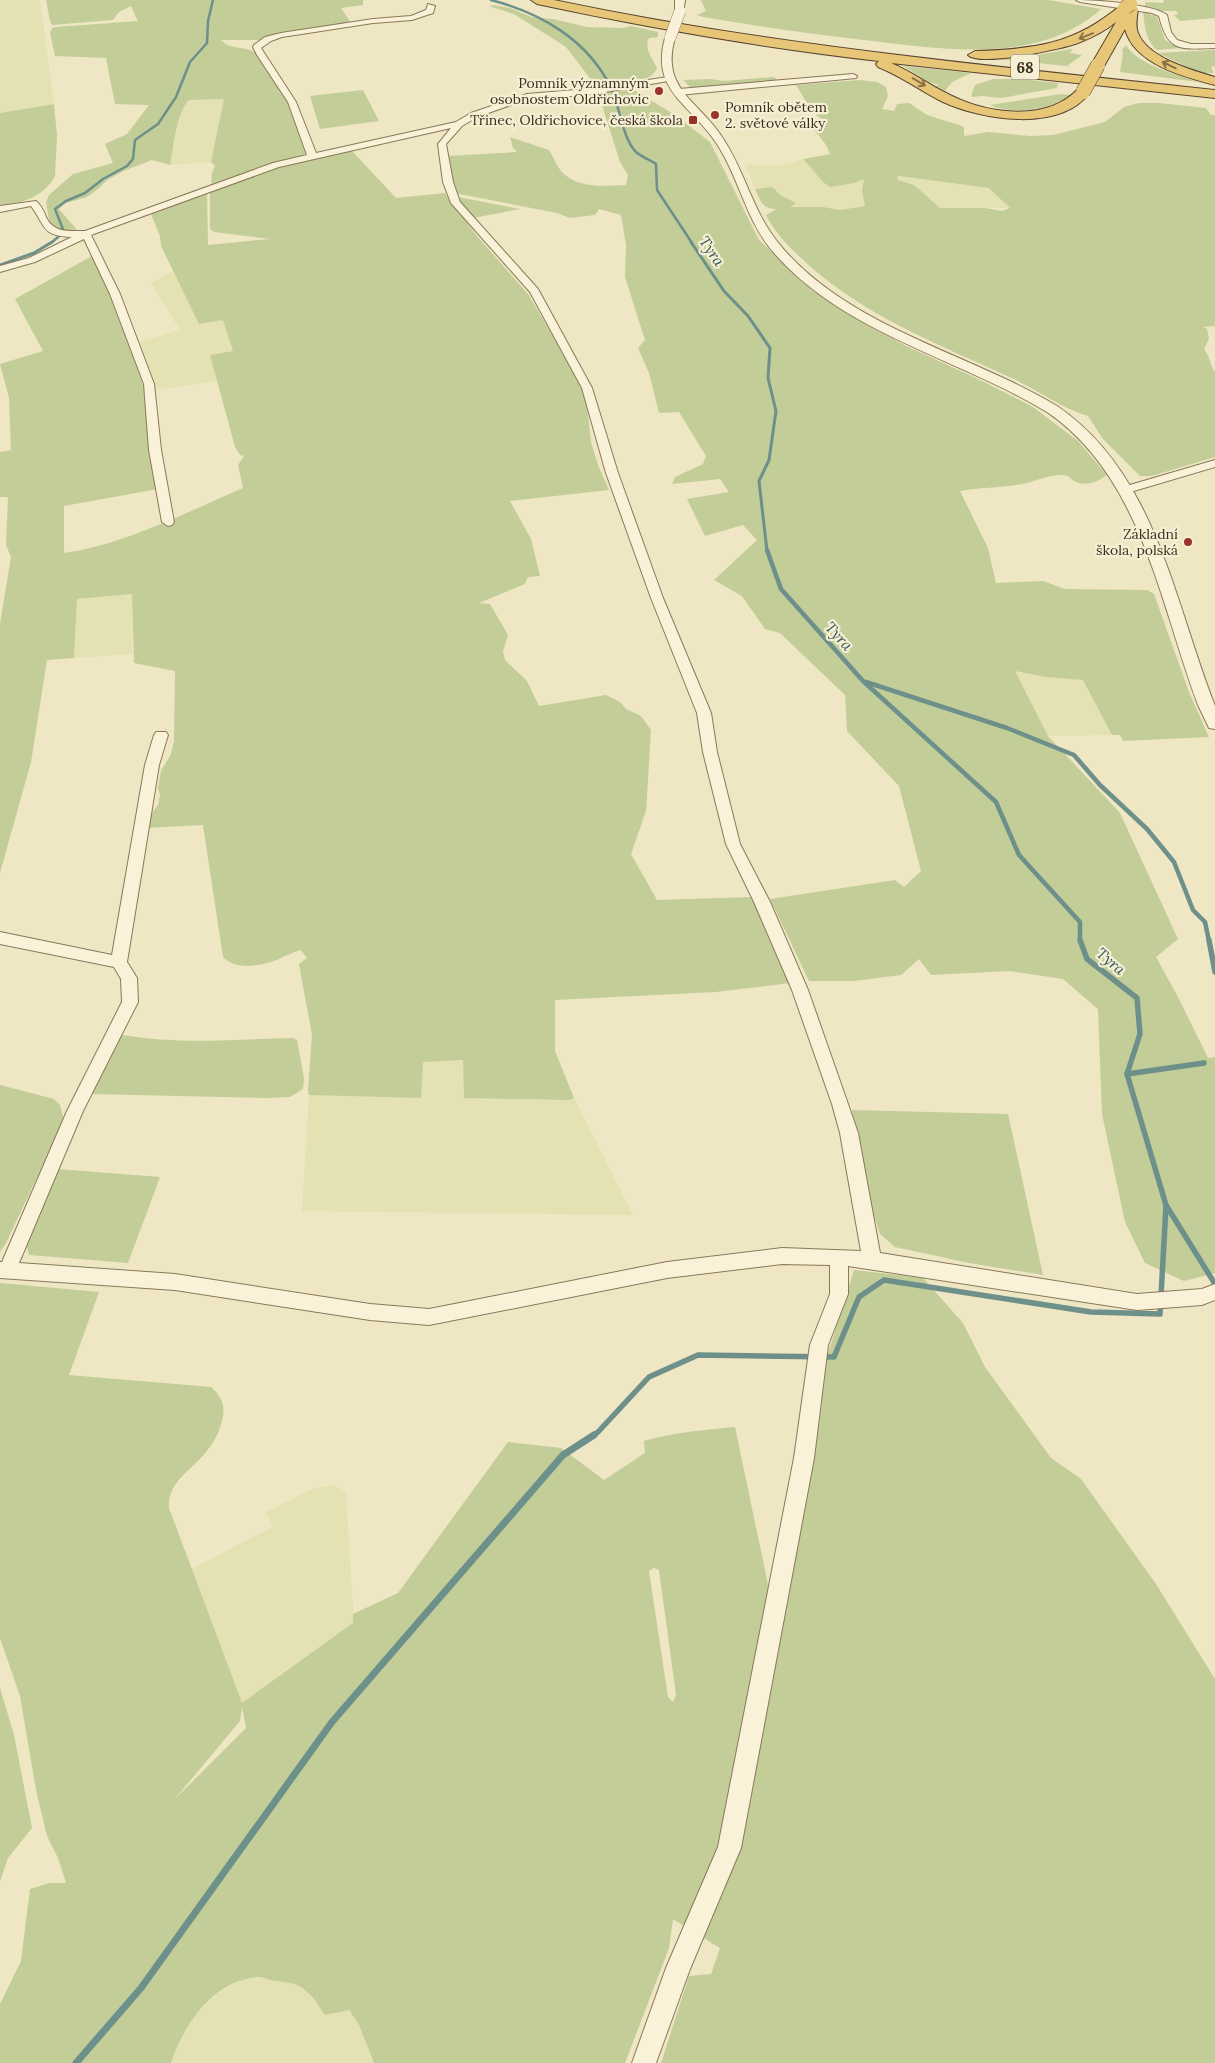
<svg xmlns="http://www.w3.org/2000/svg" width="1215" height="2063" viewBox="0 0 1215 2063" font-family="Lora,serif">
  <style>
    .farmland { fill: #e4e1b2 }
    .green { fill: #c2cd98; fill-rule: evenodd }
    .lines { fill: none; stroke-linecap: round; stroke-linejoin: round }
    .stream-far4 { stroke: #6d908b; stroke-width: 2.5 }
    .stream-far3 { stroke: #6d908b; stroke-width: 3 }
    .stream-far2 { stroke: #6d908b; stroke-width: 4.5 }
    .stream-far1 { stroke: #6d908b; stroke-width: 5.5 }
    .stream { stroke: #6d908b; stroke-width: 7 }
    .minor-casing { stroke: #8a785a; stroke-width: 2 }
    .tertiary-casing { stroke: #8a785a; stroke-width: 2 }
    .trunk-casing { stroke: #58452f; stroke-width: 2 }
    .minor { fill: #f9f2d8; fill-rule: evenodd }
    .tertiary { fill: #f9f2d8; fill-rule: evenodd }
    .trunk { fill: #e8c678; fill-rule: evenodd }
    .tertiary-bridge-casing { stroke: #8a785a; stroke-width: 12; stroke-linecap: butt }
    .trunk-bridge-casing { stroke: #58452f; stroke-width: 15; stroke-linecap: butt }
    .tertiary-bridge { stroke: #f9f2d8; stroke-width: 11 }
    .trunk-bridge { stroke: #e8c678; stroke-width: 14 }
    .oneway { stroke: #887246 }
    .poi-dot { fill: #99332a; stroke: #f6efd4; stroke-width: 2 }
    .labels { text-anchor: middle; dominant-baseline: central; stroke-width: 4.5; stroke-linejoin: round; paint-order: stroke }
    .far-poi-label { font-size: 14px; fill: #3a2e1e; stroke: #f6efd4; text-anchor: end }
    .shield { fill: #f6efd4; stroke: #726855; stroke-width: 1 }
    .shield-label { font-size: 15px; font-weight: bold; fill: #3a2e1e }
    .far-water-label { font-size: 15px; font-style: italic; fill: #2e5859; stroke: #f6efd4 }
  </style>
  <rect width="100%" height="100%" fill="#efe6c4"/>
  <g class="farmland">
    <path d="M 0,0 L 40,0 L 54,104 L 0,113 Z"/>
    <path d="M 224,99 L 211,162 L 170,165 L 180,116 L 185,104 L 189,100 Z"/>
    <path d="M 803,159 L 823,182 L 864,179 L 862,190 L 866,206 L 840,210 L 823,207 L 790,208 L 792,200 L 782,196 L 779,192 L 764,187 L 755,189 L 746,165 L 783,165 Z"/>
    <path d="M 899,176 L 989,188 L 1010,208 L 940,208 L 914,185 L 898,180 L 897,177 Z"/>
    <path d="M 173,271 L 199,324 L 223,320 L 233,351 L 210,355 L 217,381 L 154,390 L 136,343 L 180,330 L 151,283 Z"/>
    <path d="M 133,594 L 132,654 L 74,658 L 77,599 Z"/>
    <path d="M 1014,671 L 1046,677 L 1084,680 L 1112,735 L 1048,736 Z"/>
    <path d="M 463,1060 L 464,1098 L 568,1100 L 574,1098 L 633,1215 L 302,1211 L 309,1095 L 421,1098 L 423,1062 Z"/>
    <path d="M 334,1484 L 346,1494 L 354,1623 L 242,1703 L 191,1569 L 273,1527 L 266,1512 L 310,1490 Z"/>
    <path d="M 262,1977 L 270,1980 L 291,1982 L 306,1990 L 325,2015 L 348,2010 L 359,2025 L 374,2063 L 172,2063 L 177,2046 L 192,2017 L 217,1994 L 241,1980 Z"/>
  </g>
  <g class="green">
    <path d="M 46,0 L 363,0 L 363,5 L 341,8 L 351,23 L 260,40 L 221,40 C 231,51 244,45 256,53 C 260,55 283,87 286,92 C 291,100 306,148 306,155 L 279,161 L 211,184 L 212,173 L 215,166 L 211,162 L 224,99 L 189,100 C 176,113 174,147 170,165 L 152,160 L 126,170 L 107,180 L 98,189 L 87,197 L 66,203 L 59,209 L 78,231 L 59,231 L 49,220 L 46,202 L 49,195 L 73,174 L 113,163 L 105,144 L 127,134 L 149,105 L 115,104 L 106,58 L 55,56 L 50,33 L 52,28 L 56,27 L 138,21 L 131,6 L 119,12 L 113,20 L 52,25 L 50,21 Z"/>
    <path d="M 701,0 L 1048,0 L 1101,9 C 1038,66 941,49 864,40 C 810,34 756,26 703,17 L 697,15 L 706,11 Z"/>
    <path d="M 1164,0 L 1215,0 L 1215,18 L 1180,21 L 1174,15 L 1179,14 L 1176,11 L 1162,11 L 1144,7 L 1146,2 L 1163,3 Z"/>
    <path d="M 493,5 L 510,8 L 531,17 L 553,19 L 587,27 L 624,28 L 631,26 L 658,32 L 658,37 L 649,38 C 644,49 652,58 657,68 C 652,81 635,80 624,84 L 675,115 L 710,142 L 759,240 L 812,290 L 904,345 L 978,379 L 1033,407 L 1078,441 L 1105,473 L 1106,475 C 1099,482 1084,487 1074,481 C 1070,479 1070,476 1064,475 C 1049,474 1037,481 1022,484 C 1002,488 980,487 960,491 L 988,548 L 996,583 L 1043,581 L 1065,589 L 1147,590 L 1154,594 L 1189,692 L 1209,737 L 1123,741 L 1120,735 L 1112,735 L 1083,680 L 1046,677 L 1015,671 L 1048,736 L 1120,813 L 1178,939 L 1156,957 L 1178,997 L 1208,1058 L 1215,1057 L 1215,1273 L 1184,1281 L 1145,1263 L 1125,1222 L 1102,1114 L 1098,1009 L 1063,979 L 1009,971 L 931,975 L 919,959 L 901,975 L 854,981 L 809,981 L 770,899 L 895,880 L 904,887 L 921,871 L 899,786 L 847,731 L 845,695 L 780,633 L 765,629 L 742,596 L 714,580 L 757,540 L 743,525 L 705,536 L 687,499 L 729,492 L 720,479 L 672,484 L 675,477 L 703,464 L 706,456 L 679,412 L 659,413 L 649,373 L 638,348 L 645,340 L 625,277 L 626,245 L 621,215 L 599,209 L 595,215 L 570,218 L 557,213 L 454,193 L 446,156 L 517,152 L 513,148 L 510,137 L 549,150 C 553,156 556,165 561,171 C 577,189 604,186 626,185 L 628,175 L 620,162 L 596,86 L 566,47 L 514,14 L 489,6 Z"/>
    <path d="M 1143,11 L 1157,17 L 1165,40 L 1180,48 L 1157,50 C 1145,39 1145,27 1143,11 Z"/>
    <path d="M 1126,45 C 1136,64 1178,75 1198,82 L 1120,72 L 1123,54 L 1122,50 Z"/>
    <path d="M 1071,49 L 1073,49 L 1070,53 L 1082,55 L 1067,66 L 989,58 L 1022,57 L 1030,61 L 1039,60 L 1037,55 Z"/>
    <path d="M 1215,50 L 1215,66 L 1211,67 L 1214,73 L 1200,73 L 1158,53 Z"/>
    <path d="M 903,66 L 971,73 L 952,82 L 945,91 L 936,86 L 939,85 L 929,82 Z"/>
    <path d="M 774,77 L 777,80 L 691,88 L 683,80 L 710,79 L 723,81 Z"/>
    <path d="M 993,79 L 1021,79 L 1058,83 L 1057,88 L 1001,98 L 982,96 L 972,97 L 972,93 L 975,85 Z"/>
    <path d="M 859,80 L 877,82 L 886,87 L 888,96 L 882,109 L 894,111 L 897,104 L 909,103 L 927,115 L 962,126 L 964,128 L 964,136 L 988,132 L 1030,136 L 1053,135 L 1105,122 L 1124,107 L 1139,103 L 1159,103 L 1206,108 L 1211,115 L 1215,115 L 1215,326 L 1203,327 L 1207,329 L 1209,339 L 1204,349 C 1210,356 1209,363 1215,372 L 1215,457 L 1152,476 L 1140,476 L 1103,439 L 1088,416 C 1062,408 1040,392 1016,380 C 941,345 859,315 799,256 C 786,244 774,231 766,215 L 776,209 C 762,208 761,202 755,189 L 772,187 L 782,196 L 796,203 L 791,207 L 823,207 L 840,210 L 865,206 L 862,190 L 864,179 L 854,183 L 830,187 L 823,182 L 803,159 L 830,154 L 826,145 L 807,120 L 821,119 C 810,111 804,97 796,85 ZM 899,176 L 989,188 L 1010,208 L 1002,211 L 985,208 L 940,208 L 914,185 L 898,180 L 897,177 Z"/>
    <path d="M 363,90 L 379,121 L 320,129 L 310,96 Z"/>
    <path d="M 1061,94 L 1071,95 C 1050,109 1014,116 990,105 Z"/>
    <path d="M 54,104 L 57,136 L 55,176 C 44,197 21,203 0,207 L 0,113 Z"/>
    <path d="M 352,151 L 396,198 L 445,193 L 477,236 L 528,294 L 571,367 L 586,396 L 591,442 L 598,465 L 609,490 L 510,501 L 531,539 L 540,576 L 528,577 L 525,584 L 479,603 L 490,604 L 508,635 L 503,651 L 505,660 L 527,681 L 539,706 L 606,695 L 620,702 L 626,709 L 641,716 L 651,730 L 646,811 L 631,854 L 657,900 L 753,897 L 790,983 L 716,992 L 555,1000 L 555,1051 L 574,1098 L 569,1100 L 464,1098 L 463,1060 L 423,1062 L 421,1098 L 309,1095 L 308,1091 L 312,1035 L 299,964 L 307,958 L 301,950 C 293,952 286,956 279,959 C 261,966 237,971 223,957 L 203,825 L 146,828 L 148,818 L 158,805 L 160,795 L 158,788 L 161,771 L 171,754 L 174,741 L 175,671 L 134,663 L 132,594 L 77,599 L 74,658 L 47,660 L 31,762 L 0,873 L 0,624 L 11,557 L 6,545 L 8,497 L 0,497 L 0,452 L 11,450 L 9,398 L 0,364 L 43,351 L 15,299 L 92,256 C 113,302 133,349 147,399 L 143,400 L 147,400 L 158,489 L 64,506 L 64,553 C 120,546 190,511 243,488 L 238,465 L 244,456 L 240,455 L 235,447 L 210,355 L 233,351 L 223,320 L 199,324 L 161,246 L 160,236 L 151,214 L 207,192 L 208,245 L 270,239 L 214,232 L 210,229 L 210,191 L 291,163 Z"/>
    <path d="M 458,197 L 520,209 L 473,218 L 458,200 Z"/>
    <path d="M 124,1035 C 179,1045 237,1039 293,1038 L 297,1040 L 304,1078 L 303,1089 L 290,1097 L 267,1098 L 91,1094 L 120,1036 Z"/>
    <path d="M 0,1085 L 54,1099 L 60,1105 L 64,1120 L 6,1243 L 0,1252 Z"/>
    <path d="M 852,1110 L 1008,1114 L 1043,1275 L 969,1263 L 895,1247 L 880,1234 L 871,1207 Z"/>
    <path d="M 57,1169 L 160,1177 L 128,1263 L 29,1255 L 26,1244 Z"/>
    <path d="M 854,1270 L 923,1278 L 963,1323 L 985,1367 L 1051,1458 L 1081,1479 L 1156,1584 L 1215,1679 L 1215,2063 L 661,2063 L 689,1976 L 711,1974 L 720,1948 L 673,1919 L 669,1948 L 625,2063 L 374,2063 L 359,2025 L 349,2010 L 325,2015 C 319,2007 314,1997 306,1991 C 297,1982 285,1982 274,1981 C 269,1980 264,1977 259,1977 C 214,1980 184,2023 171,2063 L 0,2063 L 0,2004 L 21,1961 L 30,1889 L 49,1883 L 66,1883 L 58,1858 L 47,1836 L 36,1790 L 20,1696 L 0,1638 L 0,1283 L 99,1292 L 69,1375 L 211,1387 C 222,1397 226,1406 222,1421 C 219,1433 214,1442 206,1452 C 192,1470 167,1482 169,1508 L 242,1703 L 353,1623 L 353,1614 L 398,1593 L 508,1442 L 561,1448 L 604,1480 L 645,1453 L 644,1441 C 674,1432 705,1430 735,1427 L 770,1594 L 828,1353 ZM 654,1568 L 659,1570 L 676,1695 L 673,1702 L 668,1697 L 649,1571 ZM 242,1707 L 246,1728 L 174,1800 L 240,1721 Z"/>
    <path d="M 0,1688 L 14,1735 L 32,1828 L 8,1858 L 0,1881 Z"/>
  </g>
  <g class="lines">
    <g class="stream-far4">
      <path d="M 491,0 C 541,13 588,40 611,88 C 620,106 622,138 636,152 C 642,157 650,160 656,164 L 657,190 L 692,243"/>
      <path d="M 51,243 L 64,232 L 55,209 L 66,201 L 85,193 L 103,179 L 127,166 L 133,159 L 135,140 L 158,124 L 176,97 L 190,62 L 207,43 L 208,21 L 213,0"/>
    </g>
    <g class="stream-far3">
      <path d="M 691,242 L 724,291 L 748,316 L 770,348 L 768,378 L 776,411 L 769,460 L 759,481 L 767,551"/>
      <path d="M 0,265 L 34,253 L 52,242"/>
    </g>
    <g class="stream-far2">
      <path d="M 767,550 L 781,589 L 863,681 L 996,802 L 1019,855 L 1080,922 L 1080,941"/>
      <path d="M 866,682 L 1007,728 L 1074,755 L 1100,785 L 1147,829 L 1174,862 L 1193,910 L 1205,922 L 1209,941"/>
    </g>
    <g class="stream-far1">
      <path d="M 1080,940 L 1087,959 L 1137,998 L 1140,1034 L 1127,1074 L 1166,1205 L 1215,1284"/>
      <path d="M 1209,940 L 1215,972"/>
      <path d="M 1127,1074 L 1204,1063"/>
      <path d="M 592,1436 L 598,1432 L 649,1377 L 698,1355 L 834,1357 L 859,1297 L 884,1280 L 1091,1312 L 1160,1314 L 1166,1206"/>
    </g>
    <path class="stream" d="M 76,2063 L 141,1988 L 332,1722 L 563,1455 L 594,1435"/>
    <g class="minor-casing">
      <g id="minor">
        <path d="M 1076,0 C 1096,0 1153,4 1167,15 L 1171,32 L 1177,40 L 1191,44 L 1215,44 L 1215,48 C 1181,49 1168,53 1159,16 L 1152,13 L 1080,2 Z"/>
        <path d="M 428,4 L 435,6 L 433,13 L 412,20 L 373,23 L 282,37 L 271,41 L 261,48 L 296,102 L 316,153 L 456,122 L 471,113 L 527,94 L 588,89 L 668,77 L 672,79 L 668,81 L 588,95 L 528,99 L 477,117 L 462,126 L 446,144 L 453,182 L 460,202 L 538,289 L 592,388 L 618,473 L 663,598 L 711,713 L 717,752 L 740,844 L 770,902 L 808,990 L 848,1104 L 858,1133 L 880,1253 L 1137,1294 L 1202,1289 L 1215,1284 L 1215,1300 L 1202,1305 L 1137,1310 L 848,1266 L 848,1294 L 828,1345 L 814,1458 L 741,1848 L 690,1969 L 656,2063 L 632,2063 L 666,1968 L 718,1847 L 794,1458 L 810,1345 L 830,1294 L 830,1265 L 782,1264 L 667,1278 L 429,1325 L 370,1320 L 175,1290 L 0,1278 L 0,1262 L 2,1262 L 67,1111 L 122,1002 L 121,979 L 114,967 L 0,944 L 0,932 L 112,955 L 145,765 L 154,735 L 156,732 L 166,732 L 168,735 L 159,765 L 127,962 L 137,978 L 138,1002 L 83,1111 L 19,1263 L 175,1274 L 370,1304 L 429,1309 L 667,1262 L 782,1248 L 861,1251 L 840,1133 L 832,1104 L 792,990 L 754,902 L 726,844 L 703,752 L 697,713 L 651,598 L 606,473 L 582,388 L 530,292 L 451,203 L 443,182 L 438,144 L 451,128 L 279,167 L 91,235 L 120,294 L 154,384 L 161,450 L 174,522 L 172,525 L 168,526 L 162,522 L 149,450 L 144,384 L 110,294 L 84,239 L 35,262 L 0,272 L 0,266 L 29,258 L 72,237 C 41,236 46,226 31,206 L 0,212 L 0,206 L 36,201 C 42,206 44,212 47,219 C 55,233 70,231 85,231 L 273,163 L 307,155 L 288,102 L 257,55 L 253,47 L 254,45 L 265,37 L 281,33 L 373,19 L 411,16 L 426,10 Z"/>
        <path d="M 853,74 L 857,76 L 856,78 L 679,95 L 675,92 L 679,89 Z"/>
        <path d="M 1215,460 L 1215,467 L 1127,493 L 1121,489 L 1123,487 Z"/>
      </g>
    </g>
    <g class="tertiary-casing">
      <g id="tertiary">
        <path d="M 675,0 L 685,0 L 683,13 L 680,14 L 675,11 Z"/>
        <path d="M 670,35 L 675,38 C 660,89 698,100 722,137 C 744,169 752,209 776,240 C 843,326 967,352 1057,406 C 1156,473 1174,602 1215,706 L 1215,729 L 1209,728 L 1198,705 C 1160,604 1142,477 1047,412 C 958,358 845,334 774,253 C 744,219 739,173 712,137 C 686,102 651,88 665,38 Z"/>
      </g>
    </g>
    <g class="trunk-casing">
      <g id="trunk">
        <path d="M 531,0 L 554,0 C 772,46 994,66 1215,90 L 1215,98 L 891,63 C 912,72 931,86 952,96 C 989,114 1047,122 1078,89 L 1088,89 L 1090,92 C 1061,133 982,120 943,102 C 921,91 901,76 878,67 L 876,64 L 879,61 C 764,48 650,28 537,4 Z"/>
        <path d="M 1125,4 L 1136,6 L 1138,9 C 1137,17 1135,25 1138,33 C 1148,58 1191,70 1215,77 L 1215,85 C 1184,77 1134,64 1125,29 L 1103,68 L 1093,68 L 1091,65 L 1116,22 C 1105,31 1091,38 1078,43 C 1062,49 979,67 968,55 L 975,51 C 1034,49 1074,45 1121,5 Z"/>
      </g>
    </g>
    <use href="#minor" class="minor"/>
    <use href="#tertiary" class="tertiary"/>
    <use href="#trunk" class="trunk"/>
    <g class="tertiary-bridge-casing">
      <path id="tertiary-bridge" d="M 670,38 L 680,11"/>
    </g>
    <g class="trunk-bridge-casing">
      <g id="trunk-bridge">
        <path d="M 1125,8 L 1130,4"/>
        <path d="M 1083,92 L 1098,65"/>
      </g>
    </g>
    <use href="#tertiary-bridge" class="tertiary-bridge"/>
    <use href="#trunk-bridge" class="trunk-bridge"/>
  </g>
  <defs><path id="oneway-shaft" d="M-6 0H5M1.5-3L5.5 0L1.5 3" fill="none" stroke-width="1.6" stroke-linecap="round" stroke-linejoin="round" transform="scale(1.25)"/></defs>
  <g class="oneway">
    <use href="#oneway-shaft" transform="translate(1086 36) rotate(158)"/>
    <use href="#oneway-shaft" transform="translate(1169 65) rotate(-154)"/>
    <use href="#oneway-shaft" transform="translate(919 82) rotate(31)"/>
  </g>
  <g class="poi-dot">
    <circle cx="659" cy="91" r="5"/>
    <circle cx="715" cy="115" r="5"/>
    <rect x="688" y="115" width="10" height="10" rx="2.5"/>
    <circle cx="1188" cy="542" r="5"/>
  </g>
  <g class="labels">
    <g class="far-poi-label">
      <text x="649" y="83">Pomník významným<tspan x="649" dy="16">osobnostem Oldřichovic</tspan></text>
      <text x="725" y="107" text-anchor="start">Pomník obětem<tspan x="725" dy="16">2. světové války</tspan></text>
      <text x="683" y="120">Třinec, Oldřichovice, česká škola</text>
      <text x="1178" y="534">Základní<tspan x="1178" dy="16">škola, polská</tspan></text>
    </g>
    <rect class="shield" x="1011" y="54.5" width="28" height="25" rx="4"/>
    <g class="shield-label">
      <text x="1025" y="67">68</text>
    </g>
    <g class="far-water-label">
      <text transform="translate(712 251) rotate(56)">Tyra</text>
      <text transform="translate(839 636) rotate(48)">Tyra</text>
      <text transform="translate(1111 961) rotate(41)">Tyra</text>
    </g>
  </g>
</svg>
